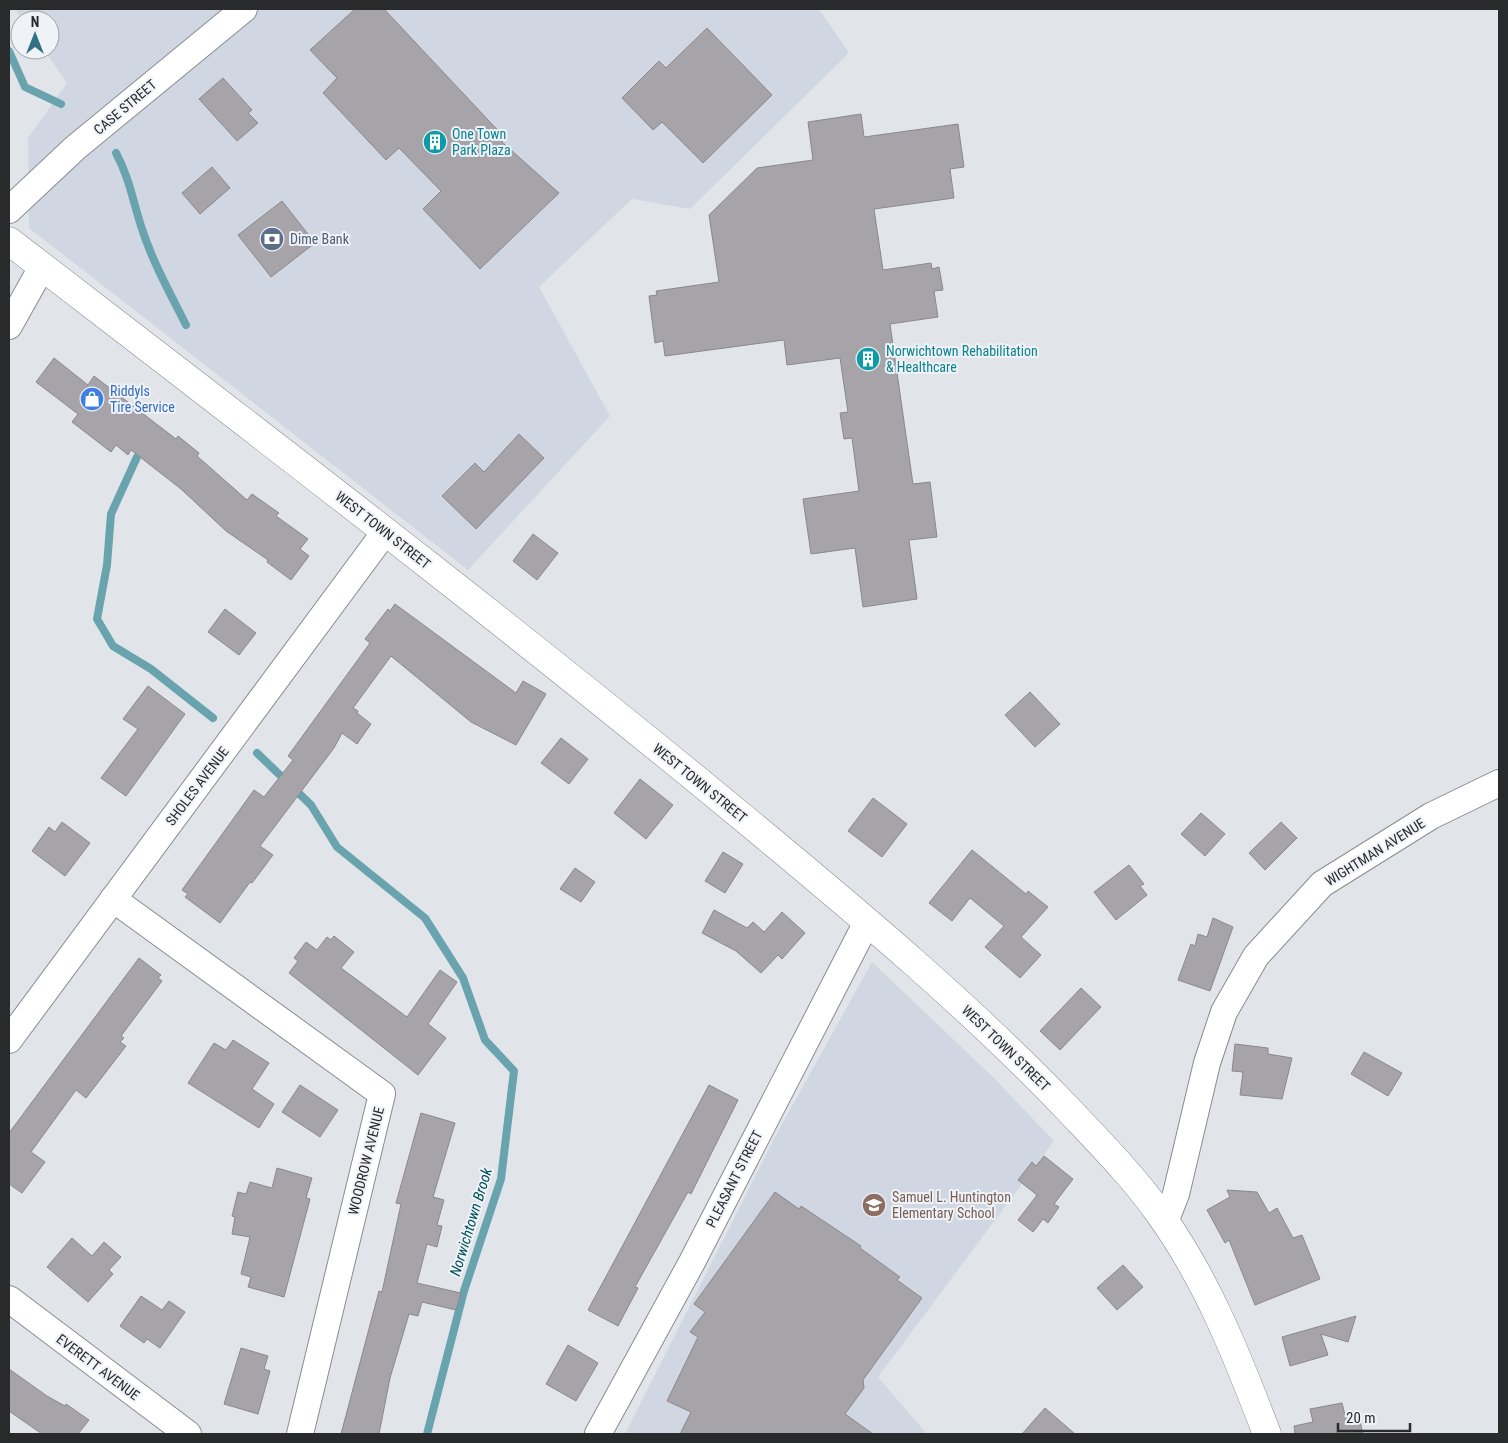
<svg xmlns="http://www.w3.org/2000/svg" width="1508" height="1443" viewBox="0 0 1508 1443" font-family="'Roboto Condensed',sans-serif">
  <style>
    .built { fill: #d1d7e2 }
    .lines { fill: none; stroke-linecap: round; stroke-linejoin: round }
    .stream { stroke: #69a4ae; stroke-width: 8 }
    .building { fill: #a6a4a9; stroke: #8b888d }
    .street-casing { stroke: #898c90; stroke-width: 28 }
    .secondary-casing { stroke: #898c90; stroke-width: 29 }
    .street { stroke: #fff; stroke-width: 26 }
    .secondary { stroke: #fff; stroke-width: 28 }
    .labels { text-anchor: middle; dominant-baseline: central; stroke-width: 4; stroke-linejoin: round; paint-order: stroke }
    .street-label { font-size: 14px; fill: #292a2c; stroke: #eff2f7 }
    .culture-label { font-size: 14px; fill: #0d838f; stroke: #eff2f7; text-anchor: start }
    .service-label { font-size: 14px; fill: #4e5e75; stroke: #eff2f7; text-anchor: start }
    .shop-label { font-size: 14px; fill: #366cbe; stroke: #eff2f7; text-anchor: start }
    .education-label { font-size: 14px; fill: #785e54; stroke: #eff2f7; text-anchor: start }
    .water-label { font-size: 15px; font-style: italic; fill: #00505a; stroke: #eff2f7 }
  </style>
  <rect width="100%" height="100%" fill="#e1e5ea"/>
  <g class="built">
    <path d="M 15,9 L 819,9 L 849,53 L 690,209 L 632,199 L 539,287 L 610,416 L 468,570 L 29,228 L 28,138 L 67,83 L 44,50 L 50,50 L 50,20 L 23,20 Z"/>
    <path d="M 872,962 L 994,1078 L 1054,1141 L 878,1377 L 927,1434 L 625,1434 L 775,1137 Z"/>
  </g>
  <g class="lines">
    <g class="stream">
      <path d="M 9,51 L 25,87 L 61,104"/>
      <path d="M 116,153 C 129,177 133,201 141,226 C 152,261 170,293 186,325"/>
      <path d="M 137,457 L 111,514 L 107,565 L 97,619 L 113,646 L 151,669 L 213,718"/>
      <path d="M 257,753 L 311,805 L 337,847 L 425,918 L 463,978 L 485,1040 L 514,1071 L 501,1179 L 464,1291 L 427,1434"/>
    </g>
  </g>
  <g class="building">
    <path d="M 355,9 L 384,9 L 505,138 L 502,142 L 559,193 L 480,269 L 423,209 L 441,191 L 399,148 L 386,160 L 323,93 L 337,78 L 310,50 Z"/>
    <path d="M 707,28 L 772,95 L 703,163 L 662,122 L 653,130 L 622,98 L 659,61 L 666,68 Z"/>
    <path d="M 223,78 L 252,110 L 248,113 L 258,123 L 237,141 L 199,99 Z"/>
    <path d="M 861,114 L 864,137 L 958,124 L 964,167 L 950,169 L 954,198 L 874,209 L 883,270 L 931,263 L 932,269 L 939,267 L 943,290 L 934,291 L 938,317 L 890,324 L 913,484 L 930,482 L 937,537 L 909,540 L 917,599 L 863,607 L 855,548 L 811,554 L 803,499 L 859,491 L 852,438 L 844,439 L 840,413 L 848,412 L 840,358 L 787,365 L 784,340 L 665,356 L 663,341 L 655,343 L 649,296 L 657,295 L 656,291 L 719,282 L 709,215 L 757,168 L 813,160 L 808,122 Z"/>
    <path d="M 212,167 L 230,188 L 200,214 L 182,193 Z"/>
    <path d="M 282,201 L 315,243 L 271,277 L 238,235 Z"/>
    <path d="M 54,358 L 88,385 L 94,376 L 176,439 L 178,436 L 199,453 L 197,456 L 247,500 L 252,494 L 279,513 L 276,516 L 308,539 L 300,549 L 309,556 L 291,580 L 267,562 L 268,560 L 226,531 L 181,489 L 131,450 L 128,455 L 116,445 L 111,452 L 72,422 L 78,414 L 36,382 Z"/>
    <path d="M 519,434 L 544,458 L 476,529 L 442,496 L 475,463 L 484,472 Z"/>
    <path d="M 533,534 L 558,553 L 537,580 L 513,561 Z"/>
    <path d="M 395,604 L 516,693 L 523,681 L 546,694 L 516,745 L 471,722 L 391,656 L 353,708 L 358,711 L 357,713 L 371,724 L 357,744 L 342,733 L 334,748 L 260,846 L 273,855 L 252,883 L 250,882 L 220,923 L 185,897 L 188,894 L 182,890 L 254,790 L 264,797 L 293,760 L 288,756 L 370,643 L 365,639 L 388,609 L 390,611 Z"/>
    <path d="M 225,609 L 256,633 L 239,655 L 208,632 Z"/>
    <path d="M 148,686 L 185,714 L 126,796 L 101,778 L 138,729 L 123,719 Z"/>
    <path d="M 1030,692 L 1060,724 L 1035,747 L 1005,715 Z"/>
    <path d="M 561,738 L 588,759 L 569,784 L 541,763 Z"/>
    <path d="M 640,779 L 673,805 L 646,839 L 614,813 Z"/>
    <path d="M 873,798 L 907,824 L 882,857 L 848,831 Z"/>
    <path d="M 1201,813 L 1225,834 L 1205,856 L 1181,834 Z"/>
    <path d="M 62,822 L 90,843 L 65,876 L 32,851 L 49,827 L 55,832 Z"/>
    <path d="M 1281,822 L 1297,838 L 1265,870 L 1249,853 Z"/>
    <path d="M 972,850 L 1026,894 L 1028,891 L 1048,907 L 1021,937 L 1041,955 L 1020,978 L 985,947 L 1004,926 L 970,898 L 952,921 L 929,903 Z"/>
    <path d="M 723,852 L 743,864 L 725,893 L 705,881 Z"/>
    <path d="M 1129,865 L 1144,884 L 1140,886 L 1147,895 L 1116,920 L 1094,892 Z"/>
    <path d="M 575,868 L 595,882 L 581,902 L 560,889 Z"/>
    <path d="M 714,910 L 747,928 L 753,922 L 764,932 L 782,912 L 805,933 L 782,959 L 778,955 L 761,973 L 736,951 L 702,933 Z"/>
    <path d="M 1213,918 L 1233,927 L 1210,991 L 1178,980 L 1191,944 L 1195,946 L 1198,934 L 1207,937 Z"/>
    <path d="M 334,936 L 354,952 L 341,968 L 407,1017 L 440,970 L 457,982 L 428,1024 L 446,1038 L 418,1075 L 289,973 L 298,961 L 294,958 L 306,942 L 317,950 L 327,937 L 331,940 Z"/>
    <path d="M 139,958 L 161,975 L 158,978 L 162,981 L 121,1036 L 124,1038 L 120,1042 L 126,1046 L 86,1098 L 76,1090 L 31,1152 L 45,1162 L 22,1193 L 9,1184 L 9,1133 Z"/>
    <path d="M 1081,988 L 1101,1007 L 1060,1050 L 1040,1031 Z"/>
    <path d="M 233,1040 L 269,1063 L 252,1089 L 274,1104 L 259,1128 L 188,1083 L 214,1043 L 226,1050 Z"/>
    <path d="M 1235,1044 L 1268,1048 L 1268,1054 L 1292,1058 L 1282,1099 L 1240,1095 L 1243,1072 L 1232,1071 Z"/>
    <path d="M 1364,1052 L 1402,1073 L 1388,1096 L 1351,1074 Z"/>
    <path d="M 300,1085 L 338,1110 L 320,1137 L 282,1112 Z"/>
    <path d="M 709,1085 L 738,1100 L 691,1194 L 688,1192 L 635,1287 L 638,1288 L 618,1326 L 588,1310 Z"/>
    <path d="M 421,1113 L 455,1123 L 433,1197 L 444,1200 L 437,1225 L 442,1226 L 437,1247 L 427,1244 L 417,1283 L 461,1293 L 456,1310 L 422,1302 L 418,1316 L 409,1314 L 390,1378 L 379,1434 L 341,1434 L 379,1291 L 382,1292 L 401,1204 L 396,1203 Z"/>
    <path d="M 1044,1156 L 1073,1179 L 1054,1204 L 1059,1207 L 1048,1223 L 1043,1219 L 1033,1232 L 1018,1220 L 1037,1195 L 1018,1180 L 1032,1162 L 1036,1166 Z"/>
    <path d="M 277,1168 L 312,1178 L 306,1198 L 310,1199 L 284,1297 L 248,1287 L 251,1277 L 241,1274 L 250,1237 L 232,1234 L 235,1217 L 232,1216 L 238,1192 L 246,1194 L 250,1182 L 272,1188 Z"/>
    <path d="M 1227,1190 L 1257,1192 L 1269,1213 L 1277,1208 L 1293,1238 L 1302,1235 L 1320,1279 L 1255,1305 L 1229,1240 L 1225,1243 L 1207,1210 L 1230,1197 Z"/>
    <path d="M 775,1192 L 799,1209 L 801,1206 L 861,1246 L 860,1248 L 900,1277 L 897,1280 L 922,1298 L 863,1380 L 864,1388 L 845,1414 L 873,1434 L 680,1434 L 691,1412 L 667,1401 L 698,1337 L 690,1332 L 705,1312 L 694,1304 Z"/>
    <path d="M 72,1238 L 92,1256 L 104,1242 L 121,1257 L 109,1270 L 113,1274 L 88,1302 L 47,1267 Z"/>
    <path d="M 1123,1265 L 1143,1287 L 1117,1310 L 1097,1288 Z"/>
    <path d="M 141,1296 L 162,1310 L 169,1301 L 185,1312 L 160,1348 L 147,1339 L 144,1343 L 120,1326 Z"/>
    <path d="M 1356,1316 L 1348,1342 L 1321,1334 L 1328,1355 L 1290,1366 L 1282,1337 Z"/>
    <path d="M 568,1345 L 598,1363 L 576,1401 L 546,1384 Z"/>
    <path d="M 241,1348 L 268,1356 L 264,1369 L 270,1371 L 258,1414 L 224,1404 Z"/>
    <path d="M 9,1369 L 47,1396 L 65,1406 L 66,1404 L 89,1420 L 78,1434 L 42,1434 L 9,1411 Z"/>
    <path d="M 1342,1403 L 1345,1415 L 1358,1412 L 1363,1434 L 1295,1434 L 1294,1426 L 1313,1422 L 1310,1409 Z"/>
    <path d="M 1045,1408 L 1075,1434 L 1022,1434 Z"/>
  </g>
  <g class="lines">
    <g class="street-casing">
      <g id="street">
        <path d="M 9,210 L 75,148 L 244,9"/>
        <path d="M 9,326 L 42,267"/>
        <path d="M 113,899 L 382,1094 L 300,1434"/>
        <path d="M 9,1040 L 385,532"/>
        <path d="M 1165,1222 L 1176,1194 L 1207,1063 L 1224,1012 L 1256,956 L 1322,884 L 1431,816 L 1499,783"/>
        <path d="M 9,1299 L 188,1434"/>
        <path d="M 598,1434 L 692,1262 L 867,922"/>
      </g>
    </g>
    <g class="secondary-casing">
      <path id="secondary" d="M 9,241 C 261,435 513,627 758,830 C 864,918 970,1007 1066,1107 C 1098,1141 1132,1175 1159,1213 C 1207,1279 1238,1358 1267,1434"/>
    </g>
    <use href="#street" class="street"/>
    <use href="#secondary" class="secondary"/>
  </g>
  <defs>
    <g id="building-disc" transform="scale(1.25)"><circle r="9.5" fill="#0f9aa8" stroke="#eff2f7"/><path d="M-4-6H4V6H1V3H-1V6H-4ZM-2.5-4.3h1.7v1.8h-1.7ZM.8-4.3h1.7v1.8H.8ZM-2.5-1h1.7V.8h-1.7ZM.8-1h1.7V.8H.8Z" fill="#fff"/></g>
    <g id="bank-disc" transform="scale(1.25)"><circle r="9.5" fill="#5c6f8a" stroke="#eff2f7"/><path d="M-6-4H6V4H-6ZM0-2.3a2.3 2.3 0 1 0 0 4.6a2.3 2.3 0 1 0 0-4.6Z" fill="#fff"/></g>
    <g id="shop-disc" transform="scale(1.25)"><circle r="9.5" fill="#3f7fe0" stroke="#eff2f7"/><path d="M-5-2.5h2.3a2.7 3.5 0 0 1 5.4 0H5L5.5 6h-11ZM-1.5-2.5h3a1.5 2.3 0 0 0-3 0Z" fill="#fff"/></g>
    <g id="school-disc" transform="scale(1.25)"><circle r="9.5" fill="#8d6e63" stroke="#eff2f7"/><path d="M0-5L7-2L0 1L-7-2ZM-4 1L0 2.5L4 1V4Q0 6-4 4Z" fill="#fff"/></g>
  </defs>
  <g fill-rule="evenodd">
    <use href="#building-disc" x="435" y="142"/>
    <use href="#bank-disc" x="272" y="239"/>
    <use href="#building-disc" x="868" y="359"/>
    <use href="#shop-disc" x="92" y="399"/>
    <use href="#school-disc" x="874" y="1205"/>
  </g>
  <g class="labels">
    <g class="street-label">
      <text transform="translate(125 107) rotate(-40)">CASE STREET</text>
      <text transform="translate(383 530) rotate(38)">WEST TOWN STREET</text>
      <text transform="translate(700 783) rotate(39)">WEST TOWN STREET</text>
      <text transform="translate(197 786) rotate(-53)">SHOLES AVENUE</text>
      <text transform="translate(1375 852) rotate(-32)">WIGHTMAN AVENUE</text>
      <text transform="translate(1006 1048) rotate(44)">WEST TOWN STREET</text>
      <text transform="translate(366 1161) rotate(-76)">WOODROW AVENUE</text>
      <text transform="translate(734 1179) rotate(-63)">PLEASANT STREET</text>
      <text transform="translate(98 1367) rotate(37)">EVERETT AVENUE</text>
    </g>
    <g class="culture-label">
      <text x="452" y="134">One Town<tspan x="452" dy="16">Park Plaza</tspan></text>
      <text x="886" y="351">Norwichtown Rehabilitation<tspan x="886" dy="16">&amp; Healthcare</tspan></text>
    </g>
    <g class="service-label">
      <text x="290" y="239">Dime Bank</text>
    </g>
    <g class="shop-label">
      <text x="110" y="391">Riddyls<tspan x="110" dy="16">Tire Service</tspan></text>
    </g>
    <g class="education-label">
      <text x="892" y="1197">Samuel L. Huntington<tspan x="892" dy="16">Elementary School</tspan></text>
    </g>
    <g class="water-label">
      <text transform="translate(471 1222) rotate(-73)">Norwichtown Brook</text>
    </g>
  </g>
  <rect width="1508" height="1443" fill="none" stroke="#292a2c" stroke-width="20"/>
  <g transform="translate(35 35)"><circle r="24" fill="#eff2f7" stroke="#a0a2a6"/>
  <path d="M0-4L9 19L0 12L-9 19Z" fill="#317185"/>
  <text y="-8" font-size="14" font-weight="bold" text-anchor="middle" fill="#292a2c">N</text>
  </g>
  <path d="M1338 1423v8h72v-8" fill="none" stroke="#292a2c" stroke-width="2.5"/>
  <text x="1346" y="1423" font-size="15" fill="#292a2c" stroke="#eff2f7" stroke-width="4" paint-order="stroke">20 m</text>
</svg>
